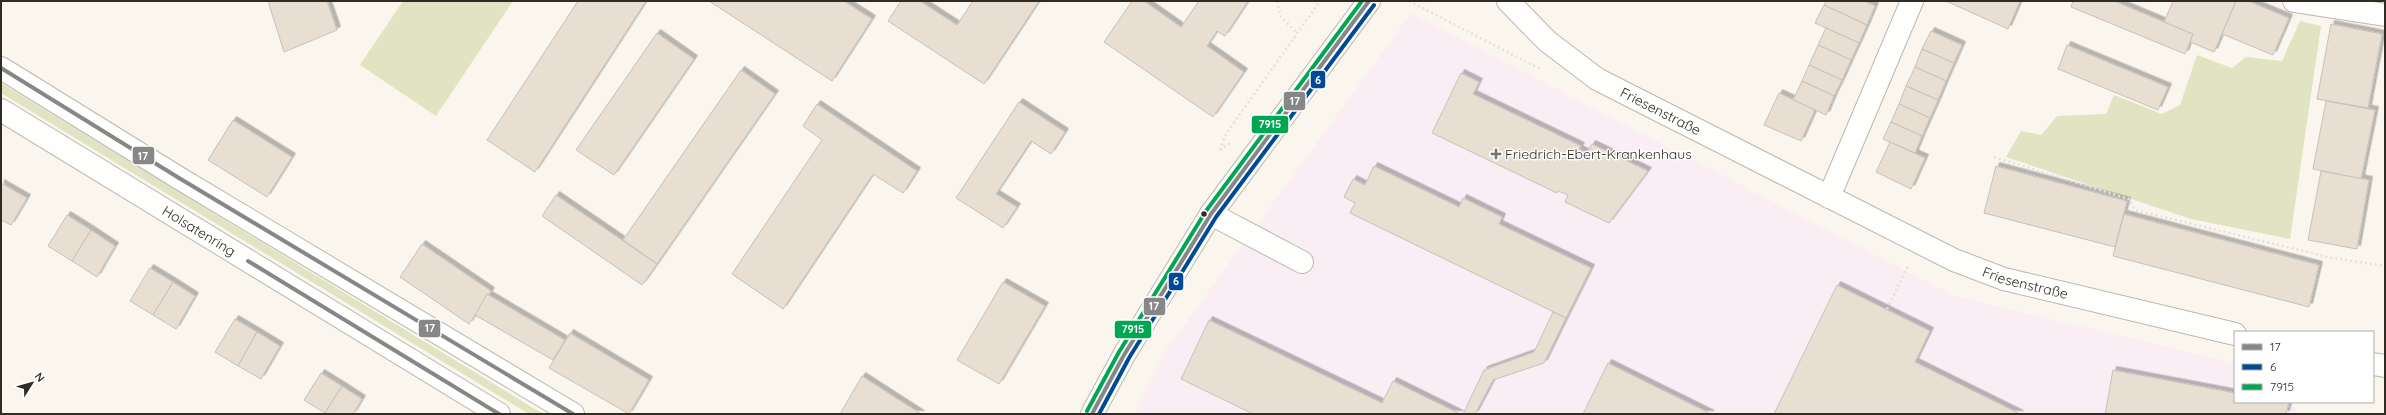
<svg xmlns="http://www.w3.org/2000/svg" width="2386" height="415" viewBox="0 0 2386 415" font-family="Quicksand,sans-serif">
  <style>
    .medical { fill: #faeef4 }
    .green { fill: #e1e4c2 }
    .building { fill: #e8ded2; stroke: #c6c1ba; filter: url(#shadow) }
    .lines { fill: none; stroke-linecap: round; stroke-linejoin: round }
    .minor-casing { stroke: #bbb8b0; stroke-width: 24 }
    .major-casing { stroke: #bbb8b0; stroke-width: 24 }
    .path { stroke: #e2e1de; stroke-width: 2.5; stroke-dasharray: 2 3; stroke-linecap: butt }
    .minor { stroke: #fefefc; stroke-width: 22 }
    .major { stroke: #fefefc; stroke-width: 22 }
    .bus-1-casing { stroke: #fff; stroke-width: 7 }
    .bus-2-casing { stroke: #fff; stroke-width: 7 }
    .bus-3-casing { stroke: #fff; stroke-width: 7 }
    .bus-1 { stroke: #878787; stroke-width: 4 }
    .bus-2 { stroke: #004996; stroke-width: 4 }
    .bus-3 { stroke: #00a651; stroke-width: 4 }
    .poi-dot { fill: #77736a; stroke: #fff; stroke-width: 1.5 }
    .bus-dot { fill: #302c23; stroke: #fff; stroke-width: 1.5 }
    .labels { text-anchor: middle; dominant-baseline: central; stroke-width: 3; stroke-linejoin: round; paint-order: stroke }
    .street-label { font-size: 14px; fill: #302c23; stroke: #fff }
    .poi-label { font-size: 14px; fill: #302c23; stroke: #fff; text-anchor: start }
    .line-badge { stroke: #fff; stroke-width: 1.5 }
    .badge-label { font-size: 11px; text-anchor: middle; font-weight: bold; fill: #fff }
  </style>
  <defs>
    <filter id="shadow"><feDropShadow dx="3.5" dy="-3.5" stdDeviation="0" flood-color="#0004"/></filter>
  </defs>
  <rect width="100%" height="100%" fill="#faf6ee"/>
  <path class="medical" d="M 1411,13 L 1954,296 L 2235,363 L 2235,402 L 2292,402 L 2299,414 L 1134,414 L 1166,350 Z"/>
  <g class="green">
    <path d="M 403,1 L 513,1 L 436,116 L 360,65 Z"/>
    <path d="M 2300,21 L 2321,26 L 2290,239 L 2191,219 L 2006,157 L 2021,131 L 2041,135 L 2057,116 L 2106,114 L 2114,95 L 2162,114 L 2180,105 L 2197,55 L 2232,68 L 2246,57 L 2282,61 Z"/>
    <path d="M 1,83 L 543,414 L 529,414 L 1,93 Z"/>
  </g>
  <g class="building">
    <path d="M 268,1 L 327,1 L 337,30 L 284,52 Z"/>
    <path d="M 578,1 L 646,1 L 535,172 L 487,140 Z"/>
    <path d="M 709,1 L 844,1 L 872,19 L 832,81 Z"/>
    <path d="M 901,1 L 920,1 L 957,25 L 973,1 L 1039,1 L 984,84 L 888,21 Z"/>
    <path d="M 1132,1 L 1144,1 L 1181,27 L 1199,1 L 1248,1 L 1225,36 L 1217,31 L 1207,46 L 1244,72 L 1213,117 L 1104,42 Z"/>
    <path d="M 1826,1 L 1864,1 L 1875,6 L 1867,25 L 1824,5 Z"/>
    <path d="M 1946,1 L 2020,1 L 2008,29 Z"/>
    <path d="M 2073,1 L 2114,1 L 2193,34 L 2185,54 L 2071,7 Z"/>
    <path d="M 2173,1 L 2236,1 L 2214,52 L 2190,42 L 2193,34 L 2164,22 Z"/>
    <path d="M 2236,1 L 2248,1 L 2289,18 L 2273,55 L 2222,34 Z"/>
    <path d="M 1824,5 L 1867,25 L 1859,43 L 1815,23 Z"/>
    <path d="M 2331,24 L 2382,34 L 2368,108 L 2317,99 Z"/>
    <path d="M 1826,28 L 1859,43 L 1851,60 L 1818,45 Z"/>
    <path d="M 1931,31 L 1962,45 L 1954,63 L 1922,49 Z"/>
    <path d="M 657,33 L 694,59 L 614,175 L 576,150 Z"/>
    <path d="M 1818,45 L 1851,60 L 1842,80 L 1809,65 Z"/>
    <path d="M 2067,45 L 2168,87 L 2158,110 L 2058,69 Z"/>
    <path d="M 1922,49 L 1954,63 L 1946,81 L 1915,67 Z"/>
    <path d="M 1809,65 L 1842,80 L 1834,96 L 1802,81 Z"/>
    <path d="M 1915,67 L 1946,81 L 1938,100 L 1906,86 Z"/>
    <path d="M 741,70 L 775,94 L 657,264 L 623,240 Z"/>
    <path d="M 1461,73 L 1479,82 L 1473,94 L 1581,146 L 1579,149 L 1587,153 L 1592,144 L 1648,171 L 1609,223 L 1565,202 L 1568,195 L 1558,191 L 1557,193 L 1432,133 Z"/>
    <path d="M 1802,81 L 1834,96 L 1826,115 L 1793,100 Z"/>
    <path d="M 1906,86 L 1938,100 L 1930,118 L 1899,104 Z"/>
    <path d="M 1779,93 L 1815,110 L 1801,141 L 1764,125 Z"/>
    <path d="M 2326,101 L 2375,110 L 2361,179 L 2313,169 Z"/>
    <path d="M 1019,102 L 1065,132 L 1051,154 L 1031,141 L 996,194 L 1017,207 L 1003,228 L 956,198 Z"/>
    <path d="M 817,104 L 917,171 L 903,193 L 873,174 L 783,309 L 732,274 L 822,140 L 803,126 Z"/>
    <path d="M 1899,104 L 1930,118 L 1922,136 L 1891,122 Z"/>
    <path d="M 233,120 L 292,157 L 267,197 L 208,160 Z"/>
    <path d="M 1891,122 L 1922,136 L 1915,153 L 1883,139 Z"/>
    <path d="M 1890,142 L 1925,158 L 1911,189 L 1876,172 Z"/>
    <path d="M 1374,166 L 1459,207 L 1463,198 L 1502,217 L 1499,224 L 1591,268 L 1566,318 L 1350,213 L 1355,203 L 1344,197 L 1353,179 L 1365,185 Z"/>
    <path d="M 1996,166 L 2127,201 L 2115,247 L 1984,213 Z"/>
    <path d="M 2321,171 L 2369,180 L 2357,249 L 2308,240 Z"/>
    <path d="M 1,183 L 27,198 L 11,225 L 1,220 Z"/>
    <path d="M 556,195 L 657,264 L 642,285 L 542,216 Z"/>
    <path d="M 2124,214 L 2319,265 L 2309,307 L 2113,256 Z"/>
    <path d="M 67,215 L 91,230 L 72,261 L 48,246 Z"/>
    <path d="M 91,230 L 115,246 L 97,277 L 72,261 Z"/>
    <path d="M 422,244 L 491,291 L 469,324 L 400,277 Z"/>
    <path d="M 150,268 L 173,282 L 153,315 L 130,301 Z"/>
    <path d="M 173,282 L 195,296 L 176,329 L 153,315 Z"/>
    <path d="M 1003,282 L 1045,306 L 999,384 L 957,360 Z"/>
    <path d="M 1837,285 L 1930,331 L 1915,362 L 2020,414 L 1774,414 Z"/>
    <path d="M 487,294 L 565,340 L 553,360 L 475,315 Z"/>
    <path d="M 1553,312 L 1566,318 L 1544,363 L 1493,380 L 1475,414 L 1463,414 L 1484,370 L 1534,352 Z"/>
    <path d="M 235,319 L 257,332 L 238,366 L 215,352 Z"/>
    <path d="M 1209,320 L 1382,403 L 1393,381 L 1460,414 L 1253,414 L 1181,379 Z"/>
    <path d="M 257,332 L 280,346 L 261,379 L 238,366 Z"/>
    <path d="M 570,333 L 649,380 L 629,414 L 549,368 Z"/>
    <path d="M 1608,363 L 1711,414 L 1583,414 Z"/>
    <path d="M 2113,370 L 2235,393 L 2235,402 L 2289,402 L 2286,414 L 2105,414 Z"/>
    <path d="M 321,373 L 342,386 L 325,413 L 304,400 Z"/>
    <path d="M 862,376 L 879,387 L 921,414 L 840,414 Z"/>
    <path d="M 342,386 L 362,399 L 353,414 L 327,414 L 325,413 Z"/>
  </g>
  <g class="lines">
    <g class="minor-casing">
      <g id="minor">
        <path id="s1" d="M 1508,1 L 1547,41 L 1597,79 L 1954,260 L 2004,279 L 2235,334"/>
        <path d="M 2294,1 L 2385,15"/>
        <path d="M 1829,197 L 1912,1"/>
        <path d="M 1211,214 L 1302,262"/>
        <path d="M 2373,364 L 2385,366"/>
        <path d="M 1092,414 L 1124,355 L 1211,214 L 1369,1"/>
      </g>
    </g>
    <g class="major-casing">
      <g id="major">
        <path d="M 1,68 L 179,178 L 573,414"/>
        <path id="s2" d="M 1,110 L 499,414"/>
      </g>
    </g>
    <g class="path">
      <path d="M 1277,1 L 1281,17 L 1297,33"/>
      <path d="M 1409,1 L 1542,70"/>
      <path d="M 1220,150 L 1232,142"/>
      <path d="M 1220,150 L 1226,134 L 1320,1"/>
      <path d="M 1994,157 L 2129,199 L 2135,210 L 2332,258 L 2385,266"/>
      <path d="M 1887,309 L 1909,264"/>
    </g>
    <use href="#minor" class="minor"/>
    <use href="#major" class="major"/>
    <g class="bus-1-casing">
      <g id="bus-1">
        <path d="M 1,68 L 179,178 L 573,414"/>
        <path d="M 248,261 L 499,414"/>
        <path d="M 1092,414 L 1124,355 L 1211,214 L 1369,1"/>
      </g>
    </g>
    <g class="bus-2-casing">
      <path id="bus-2" d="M 1099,414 L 1129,358 L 1216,217 L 1374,5"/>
    </g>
    <g class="bus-3-casing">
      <path id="bus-3" d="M 1087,411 L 1119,352 L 1206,211 L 1362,1"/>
    </g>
    <use href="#bus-1" class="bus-1"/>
    <use href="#bus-2" class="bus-2"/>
    <use href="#bus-3" class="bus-3"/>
  </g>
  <path class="poi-dot" d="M1494 148h4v4h4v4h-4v4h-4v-4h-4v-4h4z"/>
  <circle class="bus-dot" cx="1204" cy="214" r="3.5"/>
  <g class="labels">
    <g class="street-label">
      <text stroke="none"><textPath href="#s1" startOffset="190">Friesenstraße</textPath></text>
      <text stroke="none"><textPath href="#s2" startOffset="232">Holsatenring</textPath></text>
      <text stroke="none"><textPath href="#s1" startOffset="594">Friesenstraße</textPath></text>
    </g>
    <g class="poi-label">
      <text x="1505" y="154">Friedrich-Ebert-Krankenhaus</text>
    </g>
  </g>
  <g class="line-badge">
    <rect x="1310" y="70" width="16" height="19" rx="4" fill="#004996"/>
    <rect x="1283" y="91" width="23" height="20" rx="4" fill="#878787"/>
    <rect x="1251" y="115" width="38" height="19" rx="4" fill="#00a651"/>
    <rect x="132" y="146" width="23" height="19" rx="4" fill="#878787"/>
    <rect x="1168" y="272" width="16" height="19" rx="4" fill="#004996"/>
    <rect x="1143" y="297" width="23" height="19" rx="4" fill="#878787"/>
    <rect x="418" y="319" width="23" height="19" rx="4" fill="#878787"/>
    <rect x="1114" y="320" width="38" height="19" rx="4" fill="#00a651"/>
  </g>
  <g class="badge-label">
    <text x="1318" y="84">6</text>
    <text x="1295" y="105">17</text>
    <text x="1270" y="128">7915</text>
    <text x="143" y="160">17</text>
    <text x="1176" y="285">6</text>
    <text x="1154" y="310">17</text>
    <text x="430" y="332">17</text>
    <text x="1133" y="333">7915</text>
  </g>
  <rect width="2386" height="415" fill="none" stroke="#302c23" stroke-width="4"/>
  <rect x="2234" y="331" width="140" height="72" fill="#ffffff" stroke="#acaba7"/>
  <rect x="2242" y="344" width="20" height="6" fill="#878787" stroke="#acaba7"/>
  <text x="2270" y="351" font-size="12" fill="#302c23">17</text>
  <rect x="2242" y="364" width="20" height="6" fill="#004996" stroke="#acaba7"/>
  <text x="2270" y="371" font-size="12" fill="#302c23">6</text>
  <rect x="2242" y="384" width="20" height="6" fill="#00a651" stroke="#acaba7"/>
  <text x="2270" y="391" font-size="12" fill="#302c23">7915</text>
  <g transform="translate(32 383) rotate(53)" stroke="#ffffff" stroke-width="3" paint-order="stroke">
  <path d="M0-3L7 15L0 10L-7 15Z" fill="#302c23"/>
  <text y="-6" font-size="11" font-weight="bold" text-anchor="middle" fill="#302c23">N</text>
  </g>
</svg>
